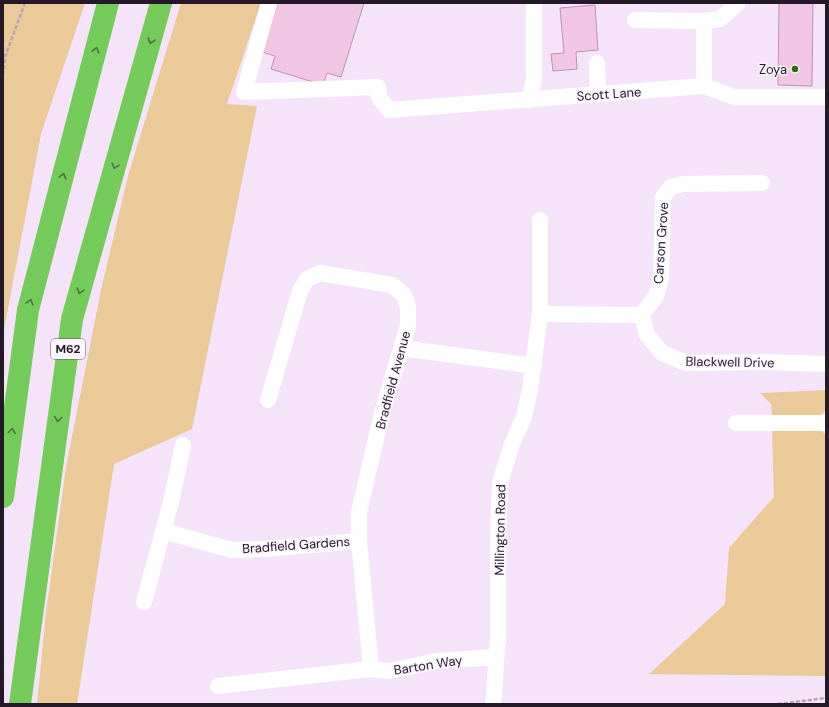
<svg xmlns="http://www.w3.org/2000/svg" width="829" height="707" viewBox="0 0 829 707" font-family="'DM Sans',sans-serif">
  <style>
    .green { fill: #e9ca98 }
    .building { fill: #f1c6e2; stroke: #bb93ae }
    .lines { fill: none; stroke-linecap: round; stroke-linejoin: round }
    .path { stroke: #b5a5ba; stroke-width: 2.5; stroke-dasharray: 4 2; stroke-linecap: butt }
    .minor { stroke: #fff; stroke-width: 16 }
    .highway { stroke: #74cb5a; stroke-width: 22 }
    .oneway { stroke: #4c7240 }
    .poi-dot { fill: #286e09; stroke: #fbf5fd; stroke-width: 1.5 }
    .labels { text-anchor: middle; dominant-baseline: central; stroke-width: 3; stroke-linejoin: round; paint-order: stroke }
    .shield { fill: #fbf5fd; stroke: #645b67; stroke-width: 1 }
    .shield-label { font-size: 12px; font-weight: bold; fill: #241927 }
    .poi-label { font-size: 13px; fill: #241927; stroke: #fbf5fd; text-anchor: end }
    .street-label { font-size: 13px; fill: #241927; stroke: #fbf5fd }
  </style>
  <rect width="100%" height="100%" fill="#f5e3fa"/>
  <g class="green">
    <path d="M 3,3 L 85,3 L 41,134 L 3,335 Z"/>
    <path d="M 181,3 L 261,3 L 227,104 L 257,106 L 192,429 L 114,464 L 77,704 L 37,704 L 46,613 L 66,467 L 101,290 L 128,176 Z"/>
    <path d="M 826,390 L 826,410 L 820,416 L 772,416 L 771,404 L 760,393 Z"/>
    <path d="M 772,428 L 819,428 L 826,435 L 825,676 L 649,674 L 725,604 L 729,548 L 774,497 Z"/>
  </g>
  <g class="building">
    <path d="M 274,3 L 364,3 L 341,77 L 327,73 L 323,85 L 271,69 L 275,56 L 259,51 Z"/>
    <path d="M 779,3 L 813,3 L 812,86 L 778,85 Z"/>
    <path d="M 595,5 L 598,50 L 576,52 L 577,69 L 553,71 L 551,54 L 564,53 L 560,8 Z"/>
  </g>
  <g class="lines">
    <g class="path">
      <path d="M 3,75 L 5,57 L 25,3"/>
      <path d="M 778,704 L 826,698"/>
    </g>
    <g class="minor">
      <path d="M 269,3 L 244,92 L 378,87 L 379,97 L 389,110 L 704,86 L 734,97 L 826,97"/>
      <path d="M 635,20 L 704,21 L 704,86"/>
      <path d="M 704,21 L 720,19 L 738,3"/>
      <path d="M 597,63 L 598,95"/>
      <path d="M 530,100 L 534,78 L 534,3"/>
      <path d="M 540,314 L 642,315"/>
      <path d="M 642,315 L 656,296 L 661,278 L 663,197 L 671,187 L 683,184 L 762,183"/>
      <path d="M 642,315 L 647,335 L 662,353 L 686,363 L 765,362 L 826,364"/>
      <path d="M 402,348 L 534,366"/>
      <path d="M 268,400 L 300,291 L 307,279 L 320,273 L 392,285 L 404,295 L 408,307 L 408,325 L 382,413 L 359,512 L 359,541 L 371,669"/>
      <path d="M 736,423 L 826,423"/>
      <path d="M 163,531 L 232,550 L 264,549 L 359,541"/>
      <path d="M 144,602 L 171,502 L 183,445"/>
      <path d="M 218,686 L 371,669 L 390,671 L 437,661 L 496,657"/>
      <path d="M 493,704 C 496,683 495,662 498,640 L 498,539 L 500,482 L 512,444 L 524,417 L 530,389 L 540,314 L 540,220"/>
    </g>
    <g class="highway">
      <path d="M 3,497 L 28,310 L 108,3"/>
      <path d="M 20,704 L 72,319 L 161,3"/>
    </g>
  </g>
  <defs><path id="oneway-chevron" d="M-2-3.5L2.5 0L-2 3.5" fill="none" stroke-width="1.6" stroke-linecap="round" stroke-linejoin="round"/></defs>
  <g class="oneway">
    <use href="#oneway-chevron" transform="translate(151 41) rotate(106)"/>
    <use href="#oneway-chevron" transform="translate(96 50) rotate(-75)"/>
    <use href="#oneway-chevron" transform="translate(115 166) rotate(106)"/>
    <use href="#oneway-chevron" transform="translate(63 176) rotate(-75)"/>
    <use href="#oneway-chevron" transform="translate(80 291) rotate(106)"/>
    <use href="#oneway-chevron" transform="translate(30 302) rotate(-75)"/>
    <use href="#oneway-chevron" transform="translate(58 419) rotate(98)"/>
    <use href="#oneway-chevron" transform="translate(12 431) rotate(-82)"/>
  </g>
  <circle class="poi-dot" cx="795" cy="69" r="4"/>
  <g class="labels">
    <rect class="shield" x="51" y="339" width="34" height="20" rx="3"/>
    <g class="shield-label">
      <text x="68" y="349">M62</text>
    </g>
    <g class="poi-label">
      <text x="787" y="69">Zoya</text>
    </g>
    <g class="street-label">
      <text transform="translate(609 94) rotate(-4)">Scott Lane</text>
      <text transform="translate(661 243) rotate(-86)">Carson Grove</text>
      <text transform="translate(730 362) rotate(1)">Blackwell Drive</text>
      <text transform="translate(393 380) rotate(-75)">Bradfield Avenue</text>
      <text transform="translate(500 530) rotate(-89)">Millington Road</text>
      <text transform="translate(296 545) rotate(-4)">Bradfield Gardens</text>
      <text transform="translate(428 665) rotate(-9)">Barton Way</text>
    </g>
  </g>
  <rect width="829" height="707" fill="none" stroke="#241927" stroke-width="8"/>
</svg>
